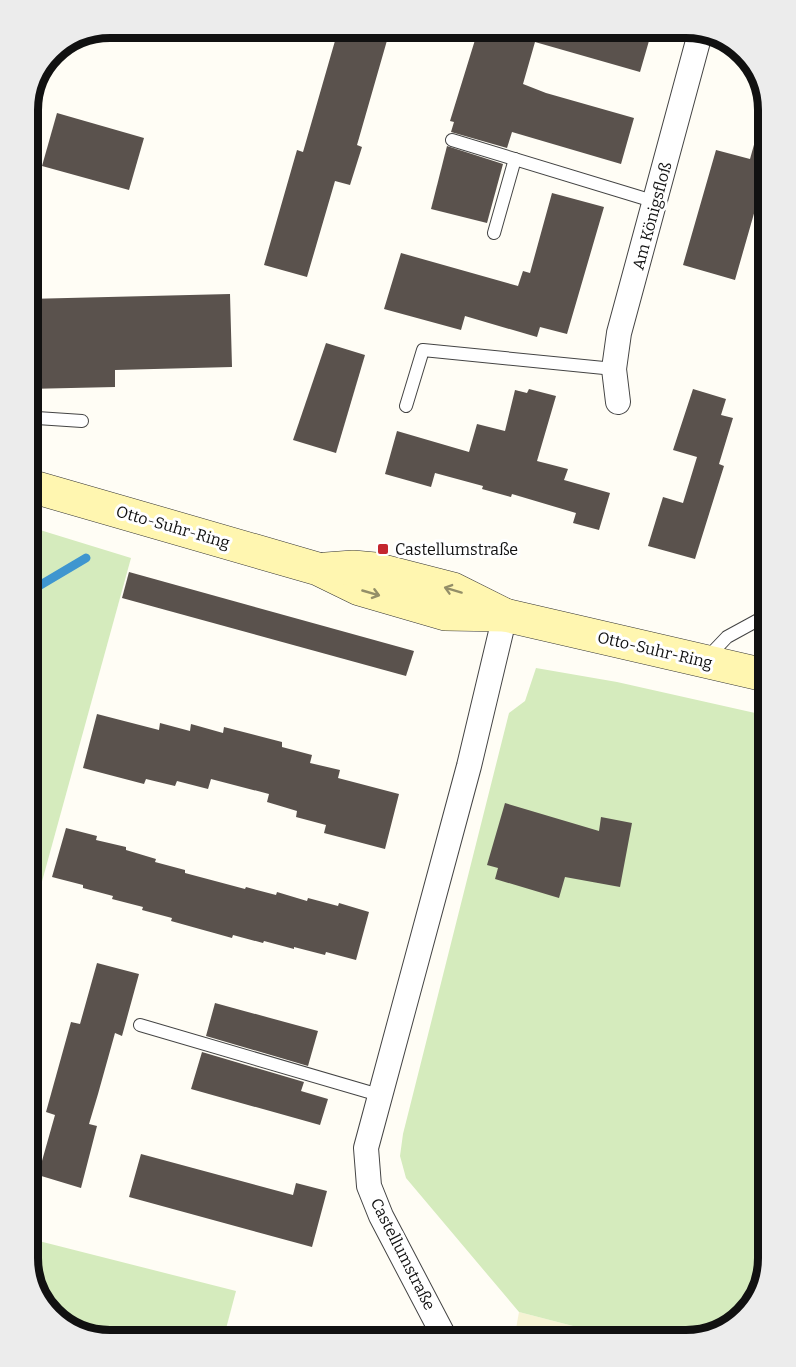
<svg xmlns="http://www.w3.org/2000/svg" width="796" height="1367" viewBox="0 0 796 1367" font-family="Bitter,serif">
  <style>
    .farmland { fill: #f6f3d4 }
    .green { fill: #d5ebbd }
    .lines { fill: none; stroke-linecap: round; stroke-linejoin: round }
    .stream { stroke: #3f96cf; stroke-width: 9 }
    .building { fill: #5a524d }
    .lane-casing { stroke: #444; stroke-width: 14 }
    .street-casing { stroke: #444; stroke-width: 26 }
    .secondary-casing { stroke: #333; stroke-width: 34 }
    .lane { stroke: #fff; stroke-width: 12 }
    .street { stroke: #fff; stroke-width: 24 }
    .secondary { stroke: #fff6b0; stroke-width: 33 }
    .oneway { stroke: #948f68 }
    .poi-dot { fill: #c4262e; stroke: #fff; stroke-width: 2 }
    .labels { text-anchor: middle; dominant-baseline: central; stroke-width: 6; stroke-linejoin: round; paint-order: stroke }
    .street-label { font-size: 16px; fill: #111; stroke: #fff }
    .poi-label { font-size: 16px; fill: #111; stroke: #fff; text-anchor: start }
    .rim { fill: none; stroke: #111; stroke-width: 8 }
  </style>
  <rect width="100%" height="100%" fill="#fffdf5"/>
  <path class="farmland" d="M 519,1312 L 627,1340 L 514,1340 Z"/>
  <g class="green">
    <path d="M 27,526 L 131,558 L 27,936 Z"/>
    <path d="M 536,668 L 617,682 L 769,716 L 769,1258 L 755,1303 L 723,1332 L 686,1340 L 627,1340 L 519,1312 L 406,1178 L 400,1156 L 403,1134 L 509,713 L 525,701 Z"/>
    <path d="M 27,1238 L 236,1291 L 223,1340 L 105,1340 L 64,1326 L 35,1294 L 27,1257 Z"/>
  </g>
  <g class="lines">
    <path class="stream" d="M 27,593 L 86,558"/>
  </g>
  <g class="building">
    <path d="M 339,27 L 353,27 L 388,37 L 357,145 L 362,147 L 350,185 L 335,181 L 307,277 L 264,265 L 297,150 L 303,152 Z"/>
    <path d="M 479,27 L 653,27 L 640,72 L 535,42 L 523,84 L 546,93 L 634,118 L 621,164 L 512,132 L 507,148 L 451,132 L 454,122 L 450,121 Z"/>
    <path d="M 57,113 L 144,138 L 129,190 L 42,166 Z"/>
    <path d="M 762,116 L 769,117 L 769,206 L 757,203 L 735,280 L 683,265 L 716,150 L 750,159 Z"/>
    <path d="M 447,146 L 503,164 L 487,223 L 431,209 Z"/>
    <path d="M 552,193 L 604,207 L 567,334 L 540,327 L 537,337 L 465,316 L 461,330 L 384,309 L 401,253 L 518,286 L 523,271 L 530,273 Z"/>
    <path d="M 230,294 L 232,367 L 115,370 L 115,387 L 27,389 L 27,299 Z"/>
    <path d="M 326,343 L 365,355 L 336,453 L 293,440 Z"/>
    <path d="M 529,389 L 556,396 L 537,461 L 568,469 L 564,480 L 610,493 L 599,530 L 573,523 L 576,513 L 512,494 L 511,497 L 482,489 L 483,486 L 435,473 L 431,487 L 385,474 L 397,431 L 469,452 L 477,424 L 505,431 L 515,390 L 527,393 Z"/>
    <path d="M 693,389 L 726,399 L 721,415 L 733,418 L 719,464 L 724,466 L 695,559 L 648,546 L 663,497 L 683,503 L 697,457 L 673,450 Z"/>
    <path d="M 129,572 L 414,651 L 406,676 L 122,598 Z"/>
    <path d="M 97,714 L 159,730 L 160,723 L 190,731 L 191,724 L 223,733 L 224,727 L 282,742 L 282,747 L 312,755 L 310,763 L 340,770 L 338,778 L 399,794 L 385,849 L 324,833 L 326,825 L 296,817 L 297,811 L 267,802 L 269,794 L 211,779 L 208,789 L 177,781 L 175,786 L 146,779 L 144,784 L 83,768 Z"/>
    <path d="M 505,803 L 599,831 L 601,817 L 632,823 L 620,887 L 565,877 L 559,898 L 495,879 L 498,868 L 487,865 Z"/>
    <path d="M 66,828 L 97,836 L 96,840 L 126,847 L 126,850 L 156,859 L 155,862 L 185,870 L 185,873 L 245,889 L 246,887 L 276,895 L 277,892 L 307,901 L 308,898 L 338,906 L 339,903 L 369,912 L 356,960 L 326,952 L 325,955 L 294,947 L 294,949 L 264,941 L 263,943 L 233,935 L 232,938 L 171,921 L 172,918 L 142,910 L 143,907 L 112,899 L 113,896 L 83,888 L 83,885 L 52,877 Z"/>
    <path d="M 97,963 L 139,974 L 122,1036 L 115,1033 L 98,1094 L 89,1124 L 97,1126 L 81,1188 L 38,1175 L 55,1115 L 46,1112 L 71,1022 L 80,1024 Z"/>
    <path d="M 215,1003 L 318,1031 L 308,1066 L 206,1036 Z"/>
    <path d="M 202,1052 L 304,1082 L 301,1091 L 328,1099 L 320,1125 L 191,1089 Z"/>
    <path d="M 141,1154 L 293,1195 L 296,1183 L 327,1191 L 312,1247 L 129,1197 Z"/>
  </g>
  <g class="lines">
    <g class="lane-casing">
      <g id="lane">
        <path d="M 452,140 L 656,202"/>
        <path d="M 494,233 L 515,159"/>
        <path d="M 406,406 L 423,350 L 614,369"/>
        <path d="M 27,420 L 37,418 L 82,421"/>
        <path d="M 707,658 L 727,637 L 769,614"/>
        <path d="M 140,1025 L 379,1095"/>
      </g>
    </g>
    <g class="street-casing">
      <g id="street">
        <path d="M 618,402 L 614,369 L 619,333 L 701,30"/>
        <path d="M 446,1340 L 381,1216 L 369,1186 L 366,1148 L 469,766 L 505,615"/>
      </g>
    </g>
    <g class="secondary-casing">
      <g id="secondary">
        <path d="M 27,485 L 318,569 L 359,589 L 445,614 L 505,615"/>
        <path d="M 326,569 L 353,567 L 375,569 L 453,589 L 505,615 L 769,676"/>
      </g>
    </g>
    <use href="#lane" class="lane"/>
    <use href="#street" class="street"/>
    <use href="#secondary" class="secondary"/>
  </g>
  <defs><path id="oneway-shaft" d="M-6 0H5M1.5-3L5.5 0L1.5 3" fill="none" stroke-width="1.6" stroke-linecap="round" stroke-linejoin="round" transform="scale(1.5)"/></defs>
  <g class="oneway">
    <use href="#oneway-shaft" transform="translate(453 590) rotate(-163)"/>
    <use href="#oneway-shaft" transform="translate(371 593) rotate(16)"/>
  </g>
  <rect class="poi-dot" x="377" y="543" width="12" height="12" rx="3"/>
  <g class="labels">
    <g class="street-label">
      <text transform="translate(652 216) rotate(-75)">Am Königsfloß</text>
      <text transform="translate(173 527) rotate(16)">Otto-Suhr-Ring</text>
      <text transform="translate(655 650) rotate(13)">Otto-Suhr-Ring</text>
      <text transform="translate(403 1254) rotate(63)">Castellumstraße</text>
    </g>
    <g class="poi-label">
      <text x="395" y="549">Castellumstraße</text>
    </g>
  </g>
  <path d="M0 0H796V1367H0ZM110 38H686A72 72 0 0 1 758 110V1258A72 72 0 0 1 686 1330H110A72 72 0 0 1 38 1258V110A72 72 0 0 1 110 38Z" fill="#ececec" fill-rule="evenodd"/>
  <path class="rim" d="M110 38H686A72 72 0 0 1 758 110V1258A72 72 0 0 1 686 1330H110A72 72 0 0 1 38 1258V110A72 72 0 0 1 110 38Z"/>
</svg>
